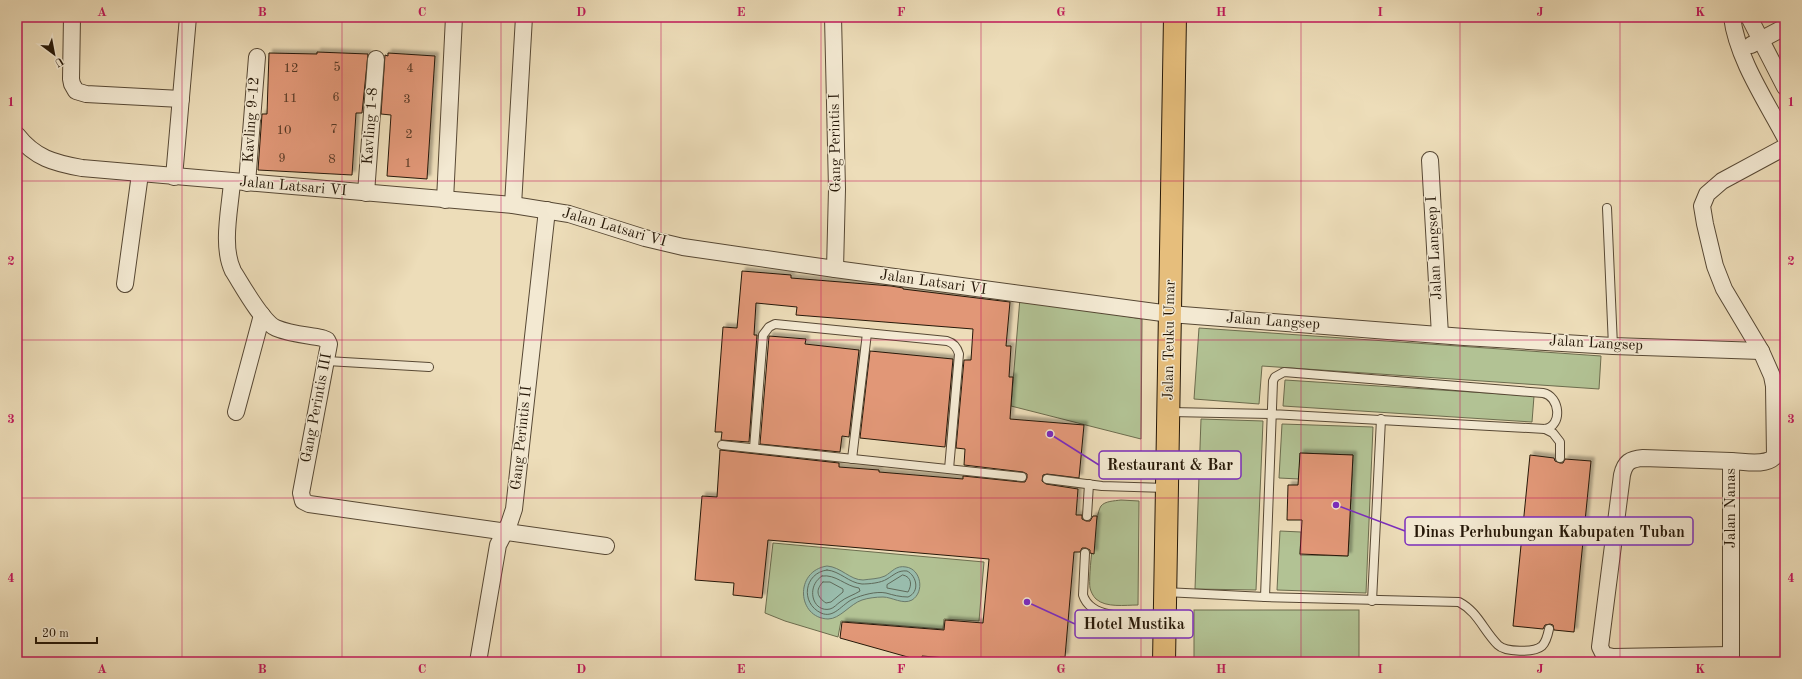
<svg xmlns="http://www.w3.org/2000/svg" width="1802" height="679" viewBox="0 0 1802 679" font-family="'Old Standard TT',serif">
  <style>
    .green { fill: #b2c294; stroke: #6c6c4e }
    .water { fill: #99bcac; stroke: #6b7a6a }
    .lines { fill: none; stroke-linecap: round; stroke-linejoin: round }
    .shore { stroke: #5f6a5a; stroke-width: 1 }
    .building { fill: #e19777; stroke: #251707; filter: url(#shadow) }
    .service-casing { stroke: #574834; stroke-width: 10 }
    .minor-casing { stroke: #574834; stroke-width: 18 }
    .trunk-casing { stroke: #251707; stroke-width: 24 }
    .service { stroke: #f3e9d2; stroke-width: 8 }
    .minor { stroke: #f3e9d2; stroke-width: 16 }
    .trunk { stroke: #e6be7c; stroke-width: 22 }
    .grid { fill: none; stroke: #c2185b; stroke-width: 1; stroke-opacity: 0.55 }
    .labels { text-anchor: middle; dominant-baseline: central; stroke-width: 3; stroke-linejoin: round; paint-order: stroke }
    .number-label { font-size: 13px; fill: #543723 }
    .street-label { font-size: 15px; fill: #251707; stroke: #f3e9d2 }
    .leader { fill: none; stroke: #7b2cbf; stroke-width: 1.5 }
    .callout-dot { fill: #7b2cbf; stroke: #f3e9d2; stroke-width: 1.5 }
    .callout { fill: #f3e9d2; stroke: #7b2cbf; stroke-width: 1.5 }
    .callout-label { font-size: 16px; text-anchor: middle; font-weight: bold; fill: #251707 }
    .neatline { fill: none; stroke: #c2185b; stroke-width: 1.5 }
    .grid-label { font-size: 13px; text-anchor: middle; font-weight: bold; fill: #c2185b }
  </style>
  <defs>
    <filter id="shadow"><feDropShadow dx="3.5" dy="-3.5" stdDeviation="1" flood-color="#0004"/></filter>
  </defs>
  <rect width="100%" height="100%" fill="#edddb9"/>
  <filter id="stains"><feTurbulence type="fractalNoise" baseFrequency=".005" numOctaves="4"/><feColorMatrix values="0 0 0 0 .2 0 0 0 0 .09 0 0 0 0 .02 0 0 0 .5 -.17"/></filter>
  <radialGradient id="worn" r=".72"><stop offset=".6" stop-color="#630" stop-opacity="0"/><stop offset="1" stop-color="#630" stop-opacity=".3"/></radialGradient>
  <g class="green">
    <path d="M 1020,298 L 1142,319 L 1141,439 L 1011,406 Z"/>
    <path d="M 1199,328 L 1601,356 L 1599,389 L 1262,366 L 1259,404 L 1194,399 Z"/>
    <path d="M 1285,380 L 1534,396 L 1532,422 L 1283,406 Z"/>
    <path d="M 1201,419 L 1263,421 L 1256,590 L 1195,589 Z"/>
    <path d="M 1282,424 L 1373,427 L 1366,593 L 1277,590 L 1280,531 L 1301,532 L 1300,555 L 1348,556 L 1353,455 L 1300,453 L 1299,479 L 1279,478 Z"/>
    <path d="M 1121,500 L 1139,501 L 1138,605 C 1125,605 1106,608 1096,599 C 1093,596 1091,592 1090,588 C 1088,577 1095,514 1101,506 C 1105,501 1114,501 1121,500 Z"/>
    <path d="M 773,543 L 984,562 L 979,621 L 944,619 L 943,629 L 841,621 L 838,637 L 785,621 L 765,613 Z"/>
    <rect x="1194" y="610" width="165" height="52"/>
  </g>
  <path class="water" d="M 827,566 C 841,567 850,580 863,580 C 869,579 879,579 885,576 C 892,572 896,565 906,567 C 921,569 925,592 912,600 C 903,605 892,597 883,597 C 876,597 868,598 862,600 C 850,604 840,619 828,619 C 797,618 794,571 827,566 Z"/>
  <g class="lines">
    <g class="shore">
      <path d="M 827,570 C 840,571 849,583 862,584 C 869,584 881,583 887,579 C 894,575 898,570 907,571 C 917,576 920,592 908,597 C 900,597 893,595 886,593 C 876,591 862,595 853,599 C 842,604 834,619 821,613 C 800,603 804,573 827,570 Z"/>
      <path d="M 903,575 C 912,577 912,585 908,592 L 887,588 L 887,585 Z"/>
      <path d="M 822,576 C 836,574 845,586 859,588 L 860,591 C 854,595 846,597 840,602 C 837,604 834,608 830,609 C 813,613 805,587 822,576 Z"/>
      <path d="M 823,582 L 830,582 L 843,589 L 843,592 L 831,602 L 826,603 C 817,597 815,590 823,582 Z"/>
    </g>
  </g>
  <g class="building">
    <path d="M 317,52 L 368,54 L 362,113 L 356,113 L 352,175 L 258,170 L 262,114 L 267,114 L 269,53 L 317,54 Z"/>
    <path d="M 388,53 L 435,56 L 427,179 L 387,176 L 391,115 L 381,114 L 385,55 L 388,56 Z"/>
    <path d="M 742,271 L 791,275 L 791,278 L 891,286 L 903,288 L 903,289 L 1010,302 L 1006,346 L 1011,346 L 1009,377 L 1013,377 L 1010,419 L 1084,425 L 1079,478 L 1047,474 L 1043,475 L 1042,481 L 1046,484 L 1078,489 L 1076,515 L 1082,515 L 1082,519 L 1086,521 L 1090,521 L 1093,516 L 1097,516 L 1094,554 L 1090,553 L 1090,550 L 1086,548 L 1082,548 L 1080,552 L 1074,552 L 1065,657 L 1060,657 L 1060,662 L 995,662 L 922,656 L 922,661 L 840,638 L 842,622 L 944,630 L 945,620 L 983,623 L 989,559 L 768,540 L 762,598 L 733,595 L 734,583 L 695,580 L 702,496 L 717,497 L 720,450 L 839,463 L 839,467 L 879,470 L 879,472 L 963,479 L 963,476 L 1021,482 L 1025,482 L 1027,478 L 1027,474 L 1023,472 L 964,465 L 965,449 L 956,448 L 964,360 L 971,360 L 973,329 L 796,315 L 797,307 L 756,303 L 754,335 L 757,335 L 749,442 L 721,440 L 722,432 L 715,432 L 723,327 L 737,328 Z"/>
    <path d="M 769,336 L 806,339 L 805,344 L 859,350 L 849,437 L 842,436 L 840,452 L 760,444 Z"/>
    <path d="M 870,351 L 953,359 L 945,447 L 860,438 Z"/>
    <path d="M 1300,453 L 1353,455 L 1348,556 L 1300,554 L 1302,520 L 1287,520 L 1288,485 L 1298,485 Z"/>
    <path d="M 1530,455 L 1554,458 L 1555,461 L 1560,463 L 1563,463 L 1565,459 L 1591,461 L 1574,632 L 1554,630 L 1553,625 L 1550,624 L 1545,625 L 1543,629 L 1513,626 Z"/>
  </g>
  <g class="lines">
    <g class="service-casing">
      <g id="service">
        <path d="M 1607,208 L 1613,346"/>
        <path d="M 327,361 L 429,367"/>
        <path d="M 1170,412 L 1271,414 L 1545,429 C 1563,426 1560,396 1543,393 L 1284,372 L 1275,377 L 1273,381 L 1265,597"/>
        <path d="M 1545,429 L 1553,433 L 1560,442 L 1560,458"/>
        <path d="M 722,445 L 1022,477"/>
        <path d="M 754,448 L 763,335 L 769,327 L 775,324 L 947,341 C 954,343 957,347 959,354 L 949,469"/>
        <path d="M 852,459 L 867,333"/>
        <path d="M 1047,479 L 1102,486 L 1166,488"/>
        <path d="M 1087,516 L 1089,484"/>
        <path d="M 1085,553 L 1083,595 C 1092,623 1140,615 1164,615"/>
        <path d="M 1165,592 L 1265,597 L 1459,602 C 1478,612 1483,630 1498,645 C 1505,652 1534,653 1542,646 C 1546,642 1548,634 1549,629"/>
        <path d="M 1372,601 L 1381,419"/>
      </g>
    </g>
    <g class="minor-casing">
      <g id="minor">
        <path d="M 72,17 L 71,79 L 72,84 L 76,91 L 86,94 L 181,99"/>
        <path d="M 833,17 L 837,189 L 835,269"/>
        <path d="M 1732,17 C 1737,58 1766,101 1785,137"/>
        <path d="M 1749,17 L 1785,87"/>
        <path d="M 1751,45 L 1785,27"/>
        <path d="M 17,135 C 35,158 54,163 82,168 L 513,205 L 569,214 L 645,238 L 683,247 L 835,269 L 1170,314 L 1464,337 L 1613,346 L 1761,351"/>
        <path d="M 1430,160 L 1440,335"/>
        <path d="M 174,177 L 188,17"/>
        <path d="M 232,182 C 230,209 221,246 233,271 C 242,285 262,322 276,328 C 290,334 307,335 322,338 L 327,340 L 329,344 L 301,493 L 303,501 L 309,504 L 606,546"/>
        <path d="M 247,183 L 257,57"/>
        <path d="M 366,193 L 376,59"/>
        <path d="M 445,200 L 454,17"/>
        <path d="M 513,205 L 524,17"/>
        <path d="M 125,284 L 140,174"/>
        <path d="M 236,412 L 262,315"/>
        <path d="M 1731,461 L 1643,458 C 1630,459 1625,462 1622,475 L 1600,647 L 1604,655 L 1613,657 L 1731,655"/>
        <path d="M 478,662 L 498,545 L 509,524 L 514,509 L 547,210"/>
        <path d="M 1731,662 L 1731,461 C 1743,461 1766,467 1775,456 L 1774,386 L 1772,376 L 1761,351 L 1724,289 L 1715,266 L 1705,224 L 1702,206 L 1707,194 L 1722,181 L 1785,147"/>
      </g>
    </g>
    <g class="trunk-casing">
      <path id="trunk" d="M 1164,662 L 1175,17"/>
    </g>
    <use href="#service" class="service"/>
    <use href="#minor" class="minor"/>
    <use href="#trunk" class="trunk"/>
  </g>
  <path class="grid" d="M 182,17 L 182,662M 342,17 L 342,662M 501,17 L 501,662M 661,17 L 661,662M 821,17 L 821,662M 981,17 L 981,662M 1141,17 L 1141,662M 1301,17 L 1301,662M 1460,17 L 1460,662M 1620,17 L 1620,662M 17,181 L 1785,181M 17,340 L 1785,340M 17,498 L 1785,498"/>
  <g class="labels">
    <g class="number-label">
      <text x="337" y="67">5</text>
      <text x="291" y="68">12</text>
      <text x="410" y="68">4</text>
      <text x="336" y="97">6</text>
      <text x="290" y="98">11</text>
      <text x="407" y="99">3</text>
      <text x="334" y="129">7</text>
      <text x="284" y="130">10</text>
      <text x="409" y="134">2</text>
      <text x="282" y="158">9</text>
      <text x="332" y="159">8</text>
      <text x="408" y="163">1</text>
    </g>
    <g class="street-label">
      <text transform="translate(252 120) rotate(-86)">Kavling 9-12</text>
      <text transform="translate(371 126) rotate(-86)">Kavling 1-8</text>
      <text transform="translate(836 143) rotate(-91)">Gang Perintis I</text>
      <text transform="translate(293 187) rotate(5)">Jalan Latsari VI</text>
      <text transform="translate(614 228) rotate(16)">Jalan Latsari VI</text>
      <text transform="translate(1435 248) rotate(-93)">Jalan Langsep I</text>
      <text transform="translate(933 283) rotate(8)">Jalan Latsari VI</text>
      <text transform="translate(1273 322) rotate(4)">Jalan Langsep</text>
      <text transform="translate(1170 340) rotate(-89)">Jalan Teuku Umar</text>
      <text transform="translate(1596 344) rotate(3)">Jalan Langsep</text>
      <text transform="translate(317 408) rotate(-79)">Gang Perintis III</text>
      <text transform="translate(522 438) rotate(-84)">Gang Perintis II</text>
      <text transform="translate(1731 508) rotate(-90)">Jalan Nanas</text>
    </g>
  </g>
  <path class="leader" d="M1050 434L1099 465M1336 505L1405 531M1027 602L1075 624"/>
  <g class="callout-dot">
    <circle cx="1050" cy="434" r="4"/>
    <circle cx="1336" cy="505" r="4"/>
    <circle cx="1027" cy="602" r="4"/>
  </g>
  <g class="callout">
    <rect x="1099" y="451" width="142" height="28" rx="4"/>
    <rect x="1405" y="517" width="288" height="28" rx="4"/>
    <rect x="1075" y="610" width="118" height="28" rx="4"/>
  </g>
  <g class="callout-label">
    <text x="1170" y="470">Restaurant &amp; Bar</text>
    <text x="1549" y="537">Dinas Perhubungan Kabupaten Tuban</text>
    <text x="1134" y="629">Hotel Mustika</text>
  </g>
  <rect width="1802" height="679" fill="none" stroke="#edddb9" stroke-width="44"/>
  <g transform="translate(54 54) rotate(148)" stroke="#f3e9d2" stroke-width="3" paint-order="stroke">
  <path d="M0-3L7 15L0 10L-7 15Z" fill="#251707"/>
  <text y="-6" font-size="11" font-weight="bold" text-anchor="middle" fill="#251707">U</text>
  </g>
  <path d="M36 637v6h61v-6" fill="none" stroke="#251707" stroke-width="2"/>
  <text x="42" y="637" font-size="12" fill="#251707" stroke="#f3e9d2" stroke-width="3" paint-order="stroke">20 m</text>
  <rect x="22" y="22" width="1758" height="635" class="neatline"/>
  <g class="grid-label">
    <text x="102" y="16">A</text>
    <text x="262" y="16">B</text>
    <text x="422" y="16">C</text>
    <text x="581" y="16">D</text>
    <text x="741" y="16">E</text>
    <text x="901" y="16">F</text>
    <text x="1061" y="16">G</text>
    <text x="1221" y="16">H</text>
    <text x="1380" y="16">I</text>
    <text x="1540" y="16">J</text>
    <text x="1700" y="16">K</text>
    <text x="11" y="106">1</text>
    <text x="1791" y="106">1</text>
    <text x="11" y="265">2</text>
    <text x="1791" y="265">2</text>
    <text x="11" y="423">3</text>
    <text x="1791" y="423">3</text>
    <text x="11" y="582">4</text>
    <text x="1791" y="582">4</text>
    <text x="102" y="673">A</text>
    <text x="262" y="673">B</text>
    <text x="422" y="673">C</text>
    <text x="581" y="673">D</text>
    <text x="741" y="673">E</text>
    <text x="901" y="673">F</text>
    <text x="1061" y="673">G</text>
    <text x="1221" y="673">H</text>
    <text x="1380" y="673">I</text>
    <text x="1540" y="673">J</text>
    <text x="1700" y="673">K</text>
  </g>
  <rect width="100%" height="100%" filter="url(#stains)"/>
  <rect width="100%" height="100%" fill="url(#worn)"/>
</svg>
